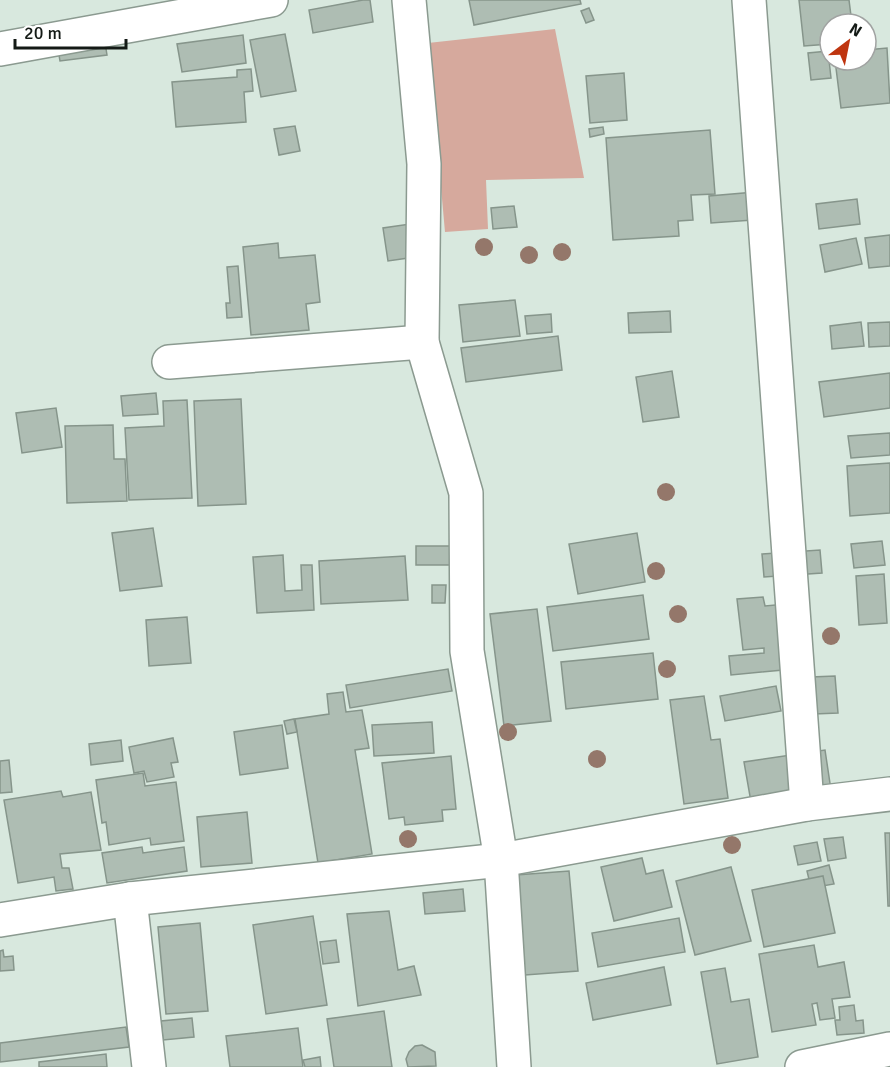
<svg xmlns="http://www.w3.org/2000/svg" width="890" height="1067" viewBox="0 0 890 1067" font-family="Signika,sans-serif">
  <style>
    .green { fill: #d6a99d }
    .building { fill: #aebdb3; stroke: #86958b; stroke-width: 1.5 }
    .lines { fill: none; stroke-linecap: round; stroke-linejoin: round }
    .street-casing { stroke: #8b9a90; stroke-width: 36 }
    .street { stroke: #fff; stroke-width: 33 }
    .tree { fill: #94776a }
  </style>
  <rect width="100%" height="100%" fill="#d8e8de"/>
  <path class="green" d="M 555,29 L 584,178 L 486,180 L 488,229 L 445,232 L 428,43 Z"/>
  <g class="building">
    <path d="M 363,0 L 370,0 L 373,22 L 313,33 L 309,10 Z"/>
    <path d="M 469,0 L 580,0 L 581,4 L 474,25 Z"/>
    <path d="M 799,0 L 849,0 L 852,24 L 830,24 L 830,44 L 804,46 Z"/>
    <path d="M 589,8 L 594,20 L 586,23 L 581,11 Z"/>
    <path d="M 285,34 L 296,91 L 261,97 L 250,40 Z"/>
    <path d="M 243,35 L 246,63 L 182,72 L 177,44 Z"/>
    <path d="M 104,36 L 107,55 L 60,61 L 57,43 Z"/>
    <path d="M 887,48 L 890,103 L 841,108 L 835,60 L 866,60 L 866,50 Z"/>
    <path d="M 828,51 L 831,78 L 811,80 L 808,53 Z"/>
    <path d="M 251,69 L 253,91 L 244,92 L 246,122 L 176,127 L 172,82 L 237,77 L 237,70 Z"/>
    <path d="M 624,73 L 627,120 L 590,123 L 586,76 Z"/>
    <path d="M 295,126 L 300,151 L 279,155 L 274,129 Z"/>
    <path d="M 603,127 L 604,134 L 590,137 L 589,129 Z"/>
    <path d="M 710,130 L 715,194 L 691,195 L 693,220 L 678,221 L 679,236 L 613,240 L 606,138 Z"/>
    <path d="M 778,190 L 780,218 L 711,223 L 709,196 Z"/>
    <path d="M 857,199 L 860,224 L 819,229 L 816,204 Z"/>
    <path d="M 514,206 L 517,227 L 493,229 L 491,208 Z"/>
    <path d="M 410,224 L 415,257 L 388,261 L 383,228 Z"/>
    <path d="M 890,235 L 890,266 L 869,268 L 865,238 Z"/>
    <path d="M 856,238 L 862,264 L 825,272 L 820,245 Z"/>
    <path d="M 278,243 L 279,258 L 315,255 L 320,302 L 306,304 L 309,330 L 251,335 L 243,247 Z"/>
    <path d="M 238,266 L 242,317 L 227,318 L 226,303 L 230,303 L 227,267 Z"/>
    <path d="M 515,300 L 520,336 L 463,342 L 459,305 Z"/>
    <path d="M 670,311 L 671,332 L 629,333 L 628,313 Z"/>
    <path d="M 551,314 L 552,332 L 527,334 L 525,316 Z"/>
    <path d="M 861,322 L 864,346 L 832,349 L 830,326 Z"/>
    <path d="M 890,322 L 890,346 L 869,347 L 868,323 Z"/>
    <path d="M 558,336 L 562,370 L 466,382 L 461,348 Z"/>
    <path d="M 672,371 L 679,417 L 643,422 L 636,377 Z"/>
    <path d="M 890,373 L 890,408 L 824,417 L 819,382 Z"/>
    <path d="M 156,393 L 158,414 L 123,416 L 121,396 Z"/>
    <path d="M 241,399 L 246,504 L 198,506 L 194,401 Z"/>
    <path d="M 187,400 L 192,498 L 129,500 L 125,428 L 164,426 L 163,401 Z"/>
    <path d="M 56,408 L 62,447 L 22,453 L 16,413 Z"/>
    <path d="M 113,425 L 114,459 L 125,459 L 127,501 L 67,503 L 65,426 Z"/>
    <path d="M 890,433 L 890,455 L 851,458 L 848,436 Z"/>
    <path d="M 890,463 L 890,513 L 850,516 L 847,466 Z"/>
    <path d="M 153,528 L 162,586 L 120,591 L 112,533 Z"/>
    <path d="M 637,533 L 645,582 L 578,594 L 569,544 Z"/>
    <path d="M 882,541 L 885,565 L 854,568 L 851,544 Z"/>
    <rect x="416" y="546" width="35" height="19"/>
    <path d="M 820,550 L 822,573 L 764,577 L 762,554 Z"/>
    <path d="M 283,555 L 285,591 L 302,590 L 301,565 L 312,565 L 314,610 L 257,613 L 253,557 Z"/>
    <path d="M 405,556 L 408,600 L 321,604 L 319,561 Z"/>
    <path d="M 884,574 L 887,623 L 859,625 L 856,576 Z"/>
    <path d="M 432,585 L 446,585 L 445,603 L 432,603 Z"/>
    <path d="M 643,595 L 649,639 L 553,651 L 547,607 Z"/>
    <path d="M 763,597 L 765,606 L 797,603 L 804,668 L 731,675 L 729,656 L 764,653 L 764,648 L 743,650 L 737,599 Z"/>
    <path d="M 537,609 L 551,721 L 504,726 L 490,614 Z"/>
    <path d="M 187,617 L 191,663 L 149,666 L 146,620 Z"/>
    <path d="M 653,653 L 658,699 L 566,709 L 561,662 Z"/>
    <path d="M 448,669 L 452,691 L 350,708 L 346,685 Z"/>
    <path d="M 835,676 L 838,713 L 814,714 L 811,677 Z"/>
    <path d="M 776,686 L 781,711 L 725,721 L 720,696 Z"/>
    <path d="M 343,692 L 346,712 L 362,710 L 369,748 L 355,750 L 372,854 L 318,863 L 295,719 L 329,714 L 327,694 Z"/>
    <path d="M 704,696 L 711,740 L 720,739 L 728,798 L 684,804 L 670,700 Z"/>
    <path d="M 294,719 L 297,732 L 287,734 L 284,721 Z"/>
    <path d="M 432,722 L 434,753 L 374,756 L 372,725 Z"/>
    <path d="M 282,725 L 288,768 L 240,775 L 234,732 Z"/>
    <path d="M 173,738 L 178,762 L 171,763 L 174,777 L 147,782 L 144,771 L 134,773 L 129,747 Z"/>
    <path d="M 121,740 L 123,761 L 91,765 L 89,744 Z"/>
    <path d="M 825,750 L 831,790 L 751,802 L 744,762 Z"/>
    <path d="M 451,756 L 456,809 L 442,810 L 443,821 L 405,825 L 404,817 L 389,819 L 382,763 Z"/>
    <path d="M 9,760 L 12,792 L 0,793 L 0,761 Z"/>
    <path d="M 143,773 L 145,786 L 176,782 L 184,841 L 151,845 L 150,838 L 109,845 L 106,822 L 102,823 L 96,780 Z"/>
    <path d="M 61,791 L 63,797 L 91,792 L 101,850 L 60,854 L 62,868 L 69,868 L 73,889 L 56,891 L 54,877 L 18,883 L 4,800 Z"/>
    <path d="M 247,812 L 252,863 L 201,867 L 197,817 Z"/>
    <path d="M 885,833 L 890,833 L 890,906 L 888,906 Z"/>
    <path d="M 843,837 L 846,858 L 828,861 L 824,839 Z"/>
    <path d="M 817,842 L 821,861 L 798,865 L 794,846 Z"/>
    <path d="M 142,847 L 143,853 L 184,847 L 187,871 L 107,883 L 102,853 Z"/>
    <path d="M 642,858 L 646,874 L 663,870 L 672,907 L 614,921 L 601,867 Z"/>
    <path d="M 829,865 L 834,884 L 811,888 L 807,871 Z"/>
    <path d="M 731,867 L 751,941 L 695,955 L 676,881 Z"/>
    <path d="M 569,871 L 578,971 L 525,975 L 516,875 Z"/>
    <path d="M 823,876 L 835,933 L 764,947 L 752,890 Z"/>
    <path d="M 463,889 L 465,911 L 425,914 L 423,893 Z"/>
    <path d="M 389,911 L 398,970 L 414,966 L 421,995 L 358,1006 L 347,914 Z"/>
    <path d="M 313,916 L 327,1005 L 266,1014 L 253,925 Z"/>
    <path d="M 679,918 L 685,952 L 598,967 L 592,933 Z"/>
    <path d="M 200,923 L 208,1011 L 166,1014 L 158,927 Z"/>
    <path d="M 336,940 L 339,962 L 323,964 L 320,942 Z"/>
    <path d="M 814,945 L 818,967 L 844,962 L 850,997 L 832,999 L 835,1018 L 820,1020 L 817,1003 L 812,1004 L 816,1025 L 772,1032 L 759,954 Z"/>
    <path d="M 3,950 L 4,957 L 13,956 L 14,970 L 0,971 L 0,951 Z"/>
    <path d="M 664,967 L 671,1005 L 593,1020 L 586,983 Z"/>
    <path d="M 725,968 L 731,1002 L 749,999 L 758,1057 L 717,1064 L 701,972 Z"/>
    <path d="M 854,1005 L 856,1021 L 863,1020 L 864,1033 L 837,1035 L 835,1020 L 840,1020 L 839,1007 Z"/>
    <path d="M 384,1011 L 392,1067 L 334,1067 L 327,1019 Z"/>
    <path d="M 192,1018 L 194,1037 L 163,1040 L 161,1021 Z"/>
    <path d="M 126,1027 L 129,1047 L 0,1062 L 0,1043 Z"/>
    <path d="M 298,1028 L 303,1067 L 230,1067 L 226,1036 Z"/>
    <path d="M 422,1045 L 435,1052 L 436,1066 L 408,1067 L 406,1059 L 409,1052 L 415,1046 Z"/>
    <path d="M 106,1054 L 107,1067 L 39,1067 L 39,1062 Z"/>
    <path d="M 320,1057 L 321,1067 L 305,1067 L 303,1060 Z"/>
  </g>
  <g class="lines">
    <g class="street-casing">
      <g id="street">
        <path d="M 409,0 L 424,164 L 422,342 L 466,493 L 467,651 L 501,860 L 514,1067"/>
        <path d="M 749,0 L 807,804"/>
        <path d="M 0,49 L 271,0"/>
        <path d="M 169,362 L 422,342"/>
        <path d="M 130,899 L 149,1067"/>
        <path d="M 0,920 L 130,899 L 501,860 L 807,804 L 890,794"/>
        <path d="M 802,1067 L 890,1049"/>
      </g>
    </g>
    <use href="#street" class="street"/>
  </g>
  <g class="tree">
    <circle cx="484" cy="247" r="9"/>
    <circle cx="562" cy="252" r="9"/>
    <circle cx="529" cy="255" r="9"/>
    <circle cx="666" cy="492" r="9"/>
    <circle cx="656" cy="571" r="9"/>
    <circle cx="678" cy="614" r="9"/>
    <circle cx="831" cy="636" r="9"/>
    <circle cx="667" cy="669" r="9"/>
    <circle cx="508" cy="732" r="9"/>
    <circle cx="597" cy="759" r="9"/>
    <circle cx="408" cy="839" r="9"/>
    <circle cx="732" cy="845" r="9"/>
  </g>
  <g transform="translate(848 42) rotate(32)"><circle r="28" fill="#ffffff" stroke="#a1a3a2" stroke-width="1.5"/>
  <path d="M0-4.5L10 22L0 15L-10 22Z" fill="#bf3510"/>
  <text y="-9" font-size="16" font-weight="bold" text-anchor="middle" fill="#141a16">N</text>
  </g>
  <path d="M15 39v9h111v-9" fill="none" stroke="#141a16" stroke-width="3"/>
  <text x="24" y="39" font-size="18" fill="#141a16" stroke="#ffffff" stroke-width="4.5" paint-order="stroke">20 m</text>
</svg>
